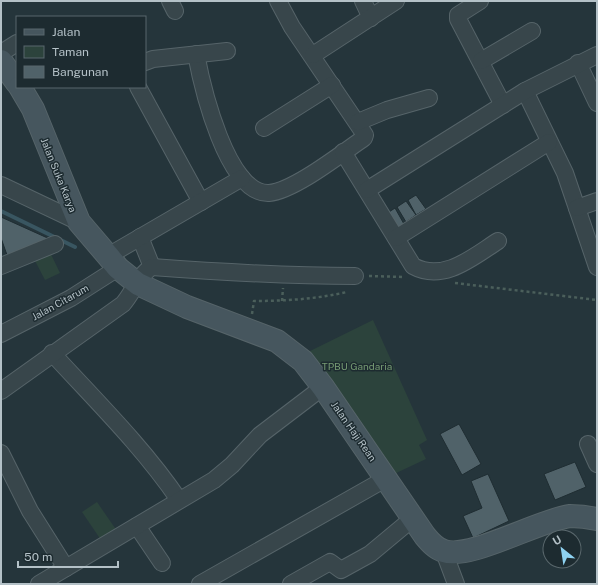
<svg xmlns="http://www.w3.org/2000/svg" width="598" height="585" viewBox="0 0 598 585" font-family="'Public Sans',sans-serif">
  <style>
    .green { fill: #2c433c }
    .lines { fill: none; stroke-linecap: round; stroke-linejoin: round }
    .stream { stroke: #395661; stroke-width: 4 }
    .building { fill: #506269; stroke: #1f2d32 }
    .street-casing { stroke: #566469; stroke-width: 18 }
    .secondary-casing { stroke: #566469; stroke-width: 24 }
    .path { stroke: #4b5f5b; stroke-width: 2.5; stroke-dasharray: 3 3; stroke-linecap: butt }
    .street { stroke: #38464b; stroke-width: 16 }
    .secondary { stroke: #46565e; stroke-width: 22 }
    .labels { text-anchor: middle; dominant-baseline: central; stroke-width: 3; stroke-linejoin: round; paint-order: stroke }
    .street-label { font-size: 10px; fill: #b4c1c7; stroke: #1d2b30 }
    .park-label { font-size: 10px; fill: #769b73; stroke: #1d2b30 }
  </style>
  <rect width="100%" height="100%" fill="#25353b"/>
  <g class="green">
    <path d="M 49,250 L 60,273 L 45,280 L 33,257 Z"/>
    <path d="M 373,320 L 427,440 L 419,445 L 426,459 L 392,475 L 306,353 Z"/>
    <path d="M 97,502 L 117,531 L 101,540 L 82,512 Z"/>
  </g>
  <g class="lines">
    <path class="stream" d="M 1,211 L 75,247"/>
  </g>
  <g class="building">
    <path d="M 416,195 L 426,209 L 416,215 L 408,200 Z"/>
    <path d="M 406,201 L 416,215 L 406,222 L 397,207 Z"/>
    <path d="M 395,208 L 404,224 L 395,230 L 386,214 Z"/>
    <path d="M 1,217 L 52,240 L 7,255 L 1,238 Z"/>
    <path d="M 459,424 L 481,464 L 462,475 L 440,434 Z"/>
    <path d="M 575,462 L 586,487 L 555,500 L 544,474 Z"/>
    <path d="M 488,474 L 509,521 L 473,538 L 463,516 L 482,508 L 471,481 Z"/>
  </g>
  <g class="lines">
    <g class="street-casing">
      <g id="street">
        <path d="M 170,1 L 175,11"/>
        <path d="M 363,1 L 371,18"/>
        <path d="M 480,1 L 458,15 L 458,19 L 503,105"/>
        <path d="M 1,53 L 17,43"/>
        <path d="M 196,54 C 202,86 227,195 269,193 C 294,191 342,153 364,138 L 365,135 L 292,27 L 278,1"/>
        <path d="M 313,55 L 396,1"/>
        <path d="M 481,61 L 532,31"/>
        <path d="M 145,62 L 153,59 L 227,51"/>
        <path d="M 578,63 L 597,103"/>
        <path d="M 138,87 L 201,202"/>
        <path d="M 525,91 L 565,173 L 597,267"/>
        <path d="M 358,122 L 387,110 L 429,98"/>
        <path d="M 264,128 L 332,85"/>
        <path d="M 343,152 L 413,266 C 444,283 474,256 498,241"/>
        <path d="M 1,185 L 79,222"/>
        <path d="M 367,190 L 525,91 L 597,55"/>
        <path d="M 577,208 L 597,201"/>
        <path d="M 140,237 L 152,267"/>
        <path d="M 396,238 L 549,142"/>
        <path d="M 108,256 L 242,178"/>
        <path d="M 1,266 L 55,244"/>
        <path d="M 1,334 L 71,298 L 118,268"/>
        <path d="M 52,353 C 96,401 143,447 179,500"/>
        <path d="M 1,391 L 123,304 C 133,293 139,274 152,267 C 220,272 287,276 355,276"/>
        <path d="M 588,444 L 597,464"/>
        <path d="M 1,453 L 30,511 L 66,568"/>
        <path d="M 137,526 L 162,563"/>
        <path d="M 444,552 L 456,584"/>
        <path d="M 39,584 L 214,480 L 232,465 L 260,435 L 323,387"/>
        <path d="M 200,584 L 387,478"/>
        <path d="M 291,584 L 330,562 L 341,570 L 370,554 L 412,519"/>
      </g>
    </g>
    <g class="secondary-casing">
      <g id="secondary">
        <path d="M 1,61 L 17,83"/>
        <path d="M 20,87 L 33,109 L 79,222 L 108,256 L 118,268 L 138,284 L 187,307 L 277,341 L 303,361 L 323,387 L 425,536 C 430,542 436,549 444,551 C 470,560 539,520 570,516 C 579,516 588,517 597,519"/>
      </g>
    </g>
    <g class="path">
      <path d="M 369,276 L 404,277"/>
      <path d="M 455,283 L 597,300"/>
      <path d="M 282,301 L 283,288"/>
      <path d="M 252,314 L 254,301 C 286,301 316,299 347,292"/>
    </g>
    <use href="#street" class="street"/>
    <use href="#secondary" class="secondary"/>
  </g>
  <g class="labels">
    <g class="street-label">
      <text transform="translate(59 175) rotate(68)">Jalan Suka Karya</text>
      <text transform="translate(60 302) rotate(-29)">Jalan Citarum</text>
      <text transform="translate(354 431) rotate(55)">Jalan Haji Rean</text>
    </g>
    <g class="park-label">
      <text x="357" y="366">TPBU Gandaria</text>
    </g>
  </g>
  <rect width="598" height="585" fill="none" stroke="#b4c1c7" stroke-width="4"/>
  <rect x="16" y="16" width="130" height="72" fill="#1d2b30" stroke="#59676c"/>
  <rect x="24" y="29" width="20" height="6" fill="#46565e" stroke="#59676c"/>
  <text x="52" y="36" font-size="12" fill="#b4c1c7">Jalan</text>
  <rect x="24" y="46" width="20" height="12" fill="#2c433c" stroke="#59676c"/>
  <text x="52" y="56" font-size="12" fill="#b4c1c7">Taman</text>
  <rect x="24" y="66" width="20" height="12" fill="#506269" stroke="#59676c"/>
  <text x="52" y="76" font-size="12" fill="#b4c1c7">Bangunan</text>
  <g transform="translate(562 549) rotate(330)"><circle r="19" fill="#1d2b30" stroke="#59676c"/>
  <path d="M0-3L7 15L0 10L-7 15Z" fill="#8ed2f1"/>
  <text y="-6" font-size="11" font-weight="bold" text-anchor="middle" fill="#b4c1c7">U</text>
  </g>
  <path d="M18 561v6h100v-6" fill="none" stroke="#b4c1c7" stroke-width="2"/>
  <text x="24" y="561" font-size="12" fill="#b4c1c7" stroke="#1d2b30" stroke-width="3" paint-order="stroke">50 m</text>
</svg>
